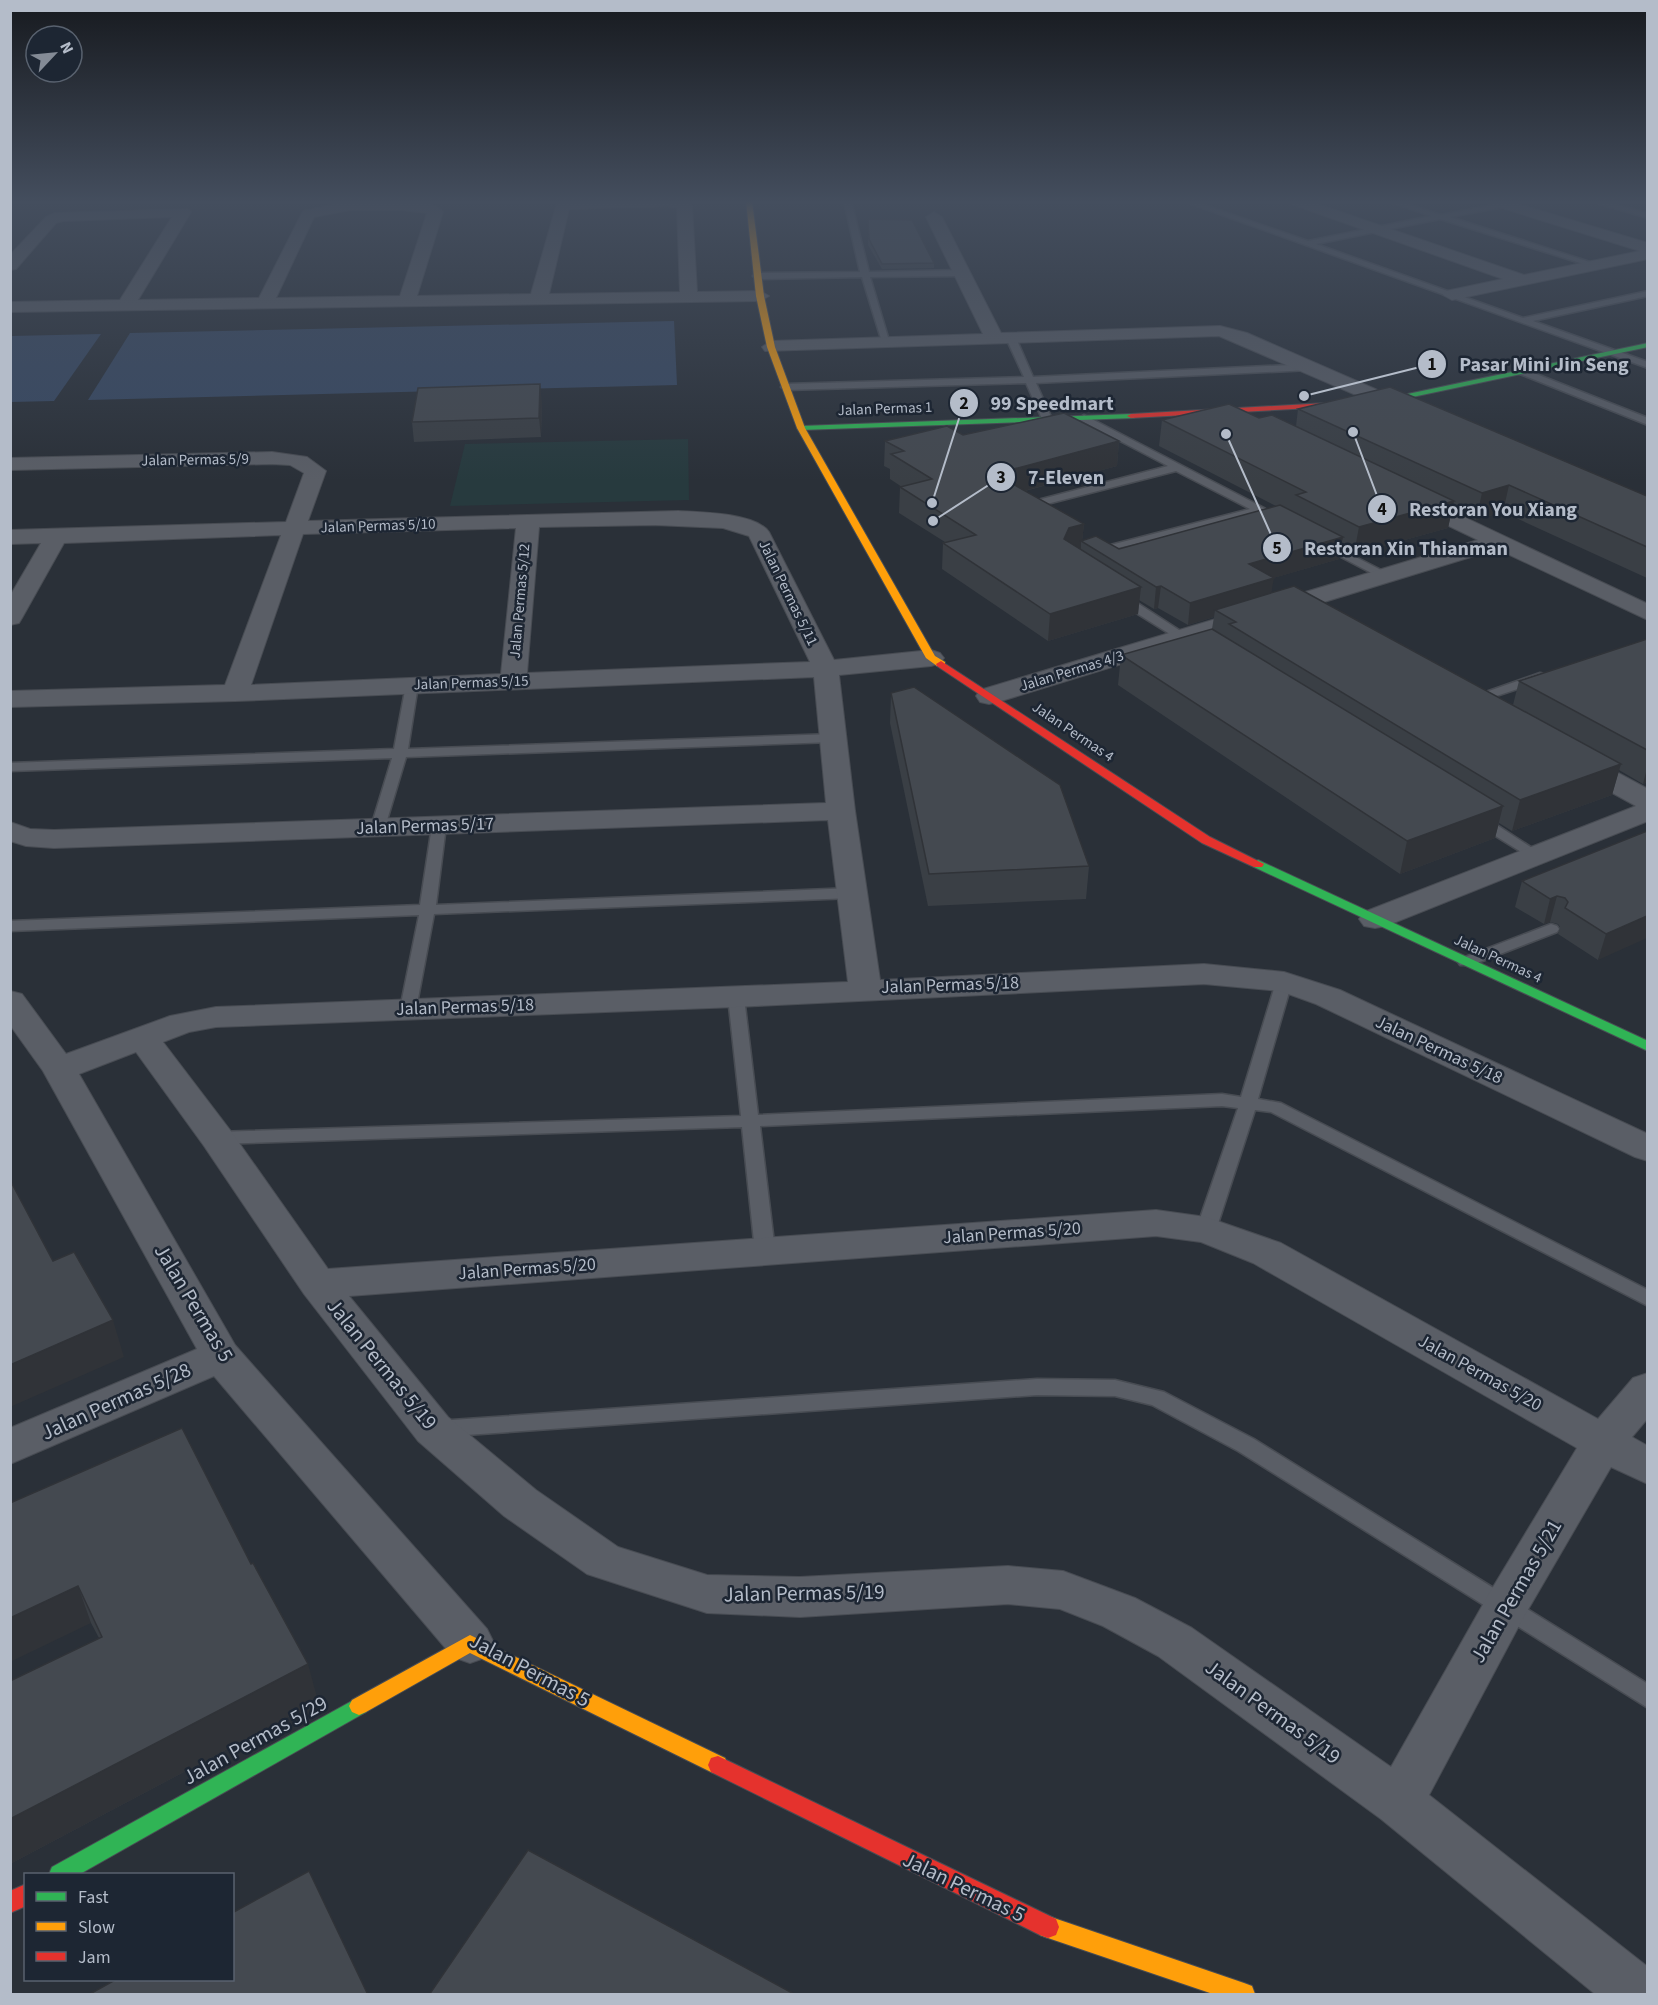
<svg xmlns="http://www.w3.org/2000/svg" width="1658" height="2005" viewBox="0 0 1658 2005" font-family="'Source Sans 3',sans-serif">
  <style>
    .green { fill: #273a3e }
    .water { fill: #384963 }
    .lines { fill: none; stroke-linecap: round; stroke-linejoin: round }
    .lane-casing { stroke: #484c53; stroke-width: 3 }
    .street-casing { stroke: #484c53; stroke-width: 2 }
    .fast-casing { stroke: #484c53; stroke-width: 2 }
    .slow-casing { stroke: #484c53; stroke-width: 2 }
    .jam-casing { stroke: #484c53; stroke-width: 2 }
    .lane { fill: #5a5e66; fill-rule: evenodd }
    .street { fill: #5a5e66; fill-rule: evenodd }
    .fast { fill: #30b455; fill-rule: evenodd }
    .slow { fill: #ff9f0a; fill-rule: evenodd }
    .jam { fill: #e5322d; fill-rule: evenodd }
    .wall { fill: #3a3f45 }
    .shaded-wall { fill: #303338 }
    .building { fill: #444950; stroke: #303338; stroke-width: 1.5 }
    .labels { text-anchor: middle; dominant-baseline: central; stroke-width: 5; stroke-linejoin: round; paint-order: stroke }
    .far-street-label { font-size: 15px; fill: #b4bcc9; stroke: #1d2633 }
    .street-label { font-size: 18px; fill: #b4bcc9; stroke: #1d2633 }
    .near-street-label { font-size: 21px; fill: #b4bcc9; stroke: #1d2633 }
    .leader { fill: none; stroke: #b4bcc9; stroke-width: 2 }
    .callout-dot { fill: #b4bcc9; stroke: #1d2633; stroke-width: 2 }
    .mark-label { font-size: 18px; text-anchor: middle; font-weight: bold; fill: #111 }
    .callout-label { font-size: 20px; text-anchor: middle; font-weight: bold; fill: #b4bcc9; stroke: #1d2633; stroke-width: 5; stroke-linejoin: round; paint-order: stroke }
  </style>
  <rect width="100%" height="100%" fill="#2a3038"/>
  <path class="green" d="M 688,439 L 689,500 L 450,506 L 465,444 Z"/>
  <g class="water">
    <path d="M 674,321 L 677,385 L 88,400 L 130,333 Z"/>
    <path d="M 101,334 L 54,401 L 11,402 L 11,336 Z"/>
  </g>
  <g class="lines">
    <g class="lane-casing">
      <g id="lane">
        <path d="M 844,201 L 851,201 L 869,272 L 962,270 L 966,273 L 962,276 L 870,277 L 890,344 L 882,342 L 862,277 L 757,279 L 753,276 L 757,273 L 860,272 Z"/>
        <path d="M 1183,201 L 1193,201 L 1308,241 L 1431,216 L 1388,201 L 1397,201 L 1441,215 L 1508,202 L 1508,206 L 1450,217 L 1593,263 L 1593,267 L 1440,219 L 1316,244 L 1523,318 L 1648,291 L 1648,296 L 1533,321 L 1648,362 L 1648,368 Z"/>
        <path d="M 1590,201 L 1601,201 L 1648,213 L 1648,218 Z"/>
        <path d="M 1011,335 L 1016,338 L 1033,377 L 1310,364 L 1315,367 L 1310,370 L 1036,383 L 1052,419 L 1047,422 L 1042,419 L 1026,383 L 786,390 L 781,387 L 786,384 L 1024,377 L 1006,338 Z"/>
        <path d="M 1520,370 L 1526,370 L 1648,418 L 1648,425 L 1520,374 Z"/>
        <path d="M 1084,415 L 1264,508 L 1271,513 L 1091,554 L 1091,550 L 1250,509 L 1176,471 L 1043,505 L 1042,508 L 1047,514 L 1037,516 L 1031,509 L 1034,501 L 1168,466 L 1080,420 L 1079,418 Z"/>
        <path d="M 1322,540 L 1389,574 L 1391,576 L 1381,578 L 1318,545 L 1318,541 Z"/>
        <path d="M 1121,594 L 1125,595 L 1199,643 L 1197,646 L 1189,646 L 1117,601 L 1115,598 Z"/>
        <path d="M 1540,673 L 1545,674 L 1545,680 L 1475,703 L 1465,703 L 1463,700 Z"/>
        <path d="M 412,681 L 418,685 L 408,749 L 833,734 L 840,738 L 833,742 L 406,757 L 385,827 L 378,831 L 371,827 L 392,758 L 10,771 L 10,763 L 394,749 L 406,685 Z"/>
        <path d="M 1478,815 L 1483,816 L 1543,855 L 1541,858 L 1531,858 L 1473,822 L 1471,819 L 1473,816 Z"/>
        <path d="M 439,822 L 446,826 L 436,905 L 853,888 L 861,893 L 853,898 L 434,914 L 416,1009 L 408,1014 L 400,1009 L 419,915 L 10,931 L 10,921 L 420,905 L 432,826 Z"/>
        <path d="M 1551,924 L 1557,926 L 1559,929 L 1557,932 L 1472,965 L 1460,965 L 1458,962 L 1460,959 Z"/>
        <path d="M 1284,977 L 1292,982 L 1258,1099 L 1281,1103 L 1648,1290 L 1648,1306 L 1271,1112 L 1255,1110 L 1216,1230 L 1213,1235 L 1199,1235 L 1196,1230 L 1238,1108 L 1222,1106 L 760,1126 L 775,1251 L 772,1256 L 758,1256 L 755,1251 L 742,1127 L 217,1144 L 208,1138 L 217,1132 L 741,1116 L 728,997 L 736,992 L 744,997 L 758,1115 L 1222,1094 L 1241,1097 L 1276,982 Z"/>
        <path d="M 1037,1379 L 1115,1380 L 1164,1392 L 1254,1439 L 1648,1684 L 1648,1708 L 1238,1451 L 1152,1405 L 1115,1396 L 1037,1395 L 437,1437 L 429,1435 L 426,1429 L 429,1423 L 437,1421 Z"/>
      </g>
    </g>
    <g class="street-casing">
      <g id="street">
        <path d="M 350,201 C 372,200 429,194 443,212 L 417,296 L 531,294 L 557,203 L 566,201 L 685,201 L 692,205 L 697,292 L 760,291 L 769,296 L 760,301 L 10,312 L 10,302 L 120,300 L 172,217 L 63,221 L 56,223 L 16,269 L 10,270 L 10,255 L 46,217 L 55,213 L 188,209 L 191,212 L 138,300 L 259,298 L 303,211 ZM 669,206 L 677,208 L 680,292 L 549,294 L 569,209 ZM 350,210 L 401,210 L 427,213 L 400,296 L 276,298 L 314,217 Z"/>
        <path d="M 1288,201 L 1309,201 L 1524,275 L 1640,251 L 1489,204 L 1486,201 L 1508,201 L 1648,243 L 1648,259 L 1452,300 L 1443,295 L 1446,291 L 1503,279 L 1291,204 Z"/>
        <path d="M 934,212 L 942,217 L 1001,333 L 1220,326 L 1247,333 L 1414,406 L 1417,410 L 1414,414 L 1400,414 L 1219,336 L 765,351 L 762,347 L 771,341 L 983,334 L 926,217 Z"/>
        <path d="M 272,452 L 307,457 L 326,471 L 308,521 L 678,511 C 701,512 756,513 769,532 L 834,660 L 931,650 L 940,653 L 944,658 L 940,663 L 931,666 L 839,675 L 855,811 L 880,980 L 1204,964 L 1284,972 L 1340,990 L 1648,1134 L 1648,1161 L 1635,1157 L 1316,1004 L 1280,991 L 1204,984 L 736,1007 L 216,1027 L 189,1032 L 163,1042 L 230,1130 L 328,1269 L 1156,1210 L 1206,1217 L 1281,1243 L 1598,1419 L 1633,1378 L 1648,1373 L 1648,1418 L 1632,1437 L 1648,1446 L 1648,1484 L 1611,1467 L 1522,1620 L 1429,1795 L 1648,1967 L 1648,1994 L 1595,1994 L 1381,1819 L 1158,1656 L 1103,1626 L 1060,1609 L 1008,1604 L 800,1617 L 707,1613 L 587,1574 L 504,1516 L 418,1441 L 304,1294 L 204,1146 L 136,1052 L 79,1074 L 235,1345 L 487,1629 L 494,1643 L 487,1657 L 470,1663 L 453,1657 L 214,1376 L 10,1464 L 10,1428 L 197,1349 L 43,1071 L 10,1025 L 10,991 L 22,994 L 66,1054 L 170,1016 L 216,1007 L 848,982 L 828,820 L 54,848 L 26,846 L 10,841 L 10,822 L 30,829 L 54,830 L 826,803 L 814,677 L 235,701 L 10,707 L 10,691 L 225,685 L 281,535 L 64,543 L 22,618 L 19,623 L 10,625 L 10,596 L 41,543 L 10,544 L 10,530 L 286,522 L 304,473 L 290,465 L 272,464 L 10,470 L 10,458 ZM 655,525 L 723,528 L 749,536 L 810,662 L 527,673 L 539,527 ZM 516,528 L 501,674 L 251,685 L 303,534 ZM 1156,1236 L 1201,1242 L 1253,1263 L 1577,1448 L 1490,1592 L 1391,1767 L 1192,1628 L 1135,1598 L 1063,1571 L 1008,1566 L 800,1577 L 707,1575 L 618,1547 L 536,1490 L 448,1417 L 349,1296 Z"/>
        <path d="M 1411,492 L 1648,604 L 1648,620 L 1497,549 L 998,702 L 989,704 L 980,702 L 976,696 L 980,690 L 1478,540 L 1403,504 L 1400,499 L 1403,494 Z"/>
        <path d="M 1577,754 L 1587,756 L 1648,789 L 1648,821 L 1386,926 L 1375,928 L 1364,926 L 1359,919 L 1364,912 L 1636,806 L 1567,768 L 1563,762 L 1567,756 Z"/>
      </g>
    </g>
    <g class="fast-casing">
      <g id="fast">
        <path d="M 1648,343 L 1648,347 L 1384,403 L 1327,407 L 1323,405 L 1327,403 L 1384,399 Z"/>
        <path d="M 1131,414 L 1134,414 L 1134,418 L 801,430 L 797,428 L 801,426 Z"/>
        <path d="M 1258,860 L 1648,1041 L 1648,1051 L 1254,867 L 1252,864 Z"/>
        <path d="M 359,1697 L 366,1700 L 369,1706 L 366,1712 L 80,1874 L 49,1874 L 52,1867 Z"/>
      </g>
    </g>
    <g class="slow-casing">
      <g id="slow">
        <path d="M 746,201 L 752,201 L 764,296 L 775,347 L 805,428 L 935,656 L 945,662 L 945,666 L 937,666 L 926,658 L 797,428 L 767,347 L 756,296 Z"/>
        <path d="M 470,1635 L 725,1758 L 728,1765 L 725,1772 L 718,1774 L 711,1772 L 470,1653 L 366,1712 L 359,1715 L 352,1712 L 349,1706 L 352,1700 Z"/>
        <path d="M 1048,1916 L 1244,1983 L 1252,1986 L 1255,1994 L 1213,1994 L 1048,1938 L 1040,1935 L 1037,1927 L 1040,1919 Z"/>
      </g>
    </g>
    <g class="jam-casing">
      <g id="jam">
        <path d="M 1327,403 L 1330,403 L 1330,407 L 1131,418 L 1127,416 L 1131,414 Z"/>
        <path d="M 941,661 L 1210,837 L 1264,864 L 1262,867 L 1254,867 L 1202,843 L 937,666 L 936,664 Z"/>
        <path d="M 718,1756 L 1056,1919 L 1059,1927 L 1056,1935 L 1048,1938 L 1040,1935 L 711,1772 L 708,1765 L 711,1758 Z"/>
        <path d="M 26,1884 L 26,1906 L 10,1913 L 10,1891 Z"/>
      </g>
    </g>
    <use href="#lane" class="lane"/>
    <use href="#street" class="street"/>
    <use href="#fast" class="fast"/>
    <use href="#slow" class="slow"/>
    <use href="#jam" class="jam"/>
  </g>
  <g class="wall">
    <path d="M 868,219 L 934,263 L 934,268 L 882,269 L 868,245 Z"/>
    <path d="M 542,403 L 541,437 L 414,442 L 412,422 Z"/>
    <path d="M 1298,409 L 1647,496 L 1647,578 L 1503,512 L 1476,520 L 1452,509 L 1448,528 L 1354,554 L 1341,547 L 1339,559 L 1273,578 L 1271,593 L 1513,705 L 1519,681 L 1647,639 L 1647,782 L 1643,784 L 1619,770 L 1612,795 L 1512,831 L 1499,823 L 1495,838 L 1400,874 L 1118,685 L 1121,655 L 1212,629 L 1214,617 L 1188,625 L 1158,608 L 1154,609 L 1139,600 L 1138,614 L 1048,641 L 942,569 L 943,543 L 945,542 L 899,513 L 900,487 L 902,487 L 890,479 L 890,469 L 884,466 L 885,441 L 963,435 L 1119,441 L 1117,466 L 1025,491 L 1084,524 L 1082,541 L 1119,549 L 1276,506 L 1159,446 L 1162,420 L 1259,418 L 1296,426 Z"/>
    <path d="M 891,693 L 1089,866 L 1086,899 L 928,906 L 890,723 Z"/>
    <path d="M 1647,831 L 1598,960 L 1558,934 L 1560,927 L 1558,924 L 1550,922 L 1544,924 L 1515,907 L 1522,881 Z"/>
    <path d="M 10,1503 L 318,1701 L 10,1864 L 10,1681 L 99,1638 L 91,1623 Z"/>
  </g>
  <g class="shaded-wall">
    <path d="M 540,384 L 542,403 L 541,437 L 539,418 Z"/>
    <path d="M 1119,441 L 1117,466 L 994,499 L 995,474 Z"/>
    <path d="M 1509,485 L 1503,512 L 1476,520 L 1482,493 Z"/>
    <path d="M 1454,501 L 1448,528 L 1354,554 L 1359,527 Z"/>
    <path d="M 1084,524 L 1082,542 L 1081,541 L 1081,550 L 1064,539 L 1069,528 Z"/>
    <path d="M 1343,537 L 1339,559 L 1246,586 L 1249,564 Z"/>
    <path d="M 1274,578 L 1270,600 L 1215,610 L 1214,617 L 1188,625 L 1190,603 Z"/>
    <path d="M 1161,586 L 1158,608 L 1154,609 L 1156,587 Z"/>
    <path d="M 1141,587 L 1138,614 L 1048,641 L 1050,614 Z"/>
    <path d="M 1621,764 L 1612,795 L 1512,831 L 1520,800 Z"/>
    <path d="M 1647,768 L 1647,782 L 1643,784 Z"/>
    <path d="M 1503,806 L 1495,838 L 1400,874 L 1407,841 Z"/>
    <path d="M 1557,896 L 1550,922 L 1544,924 L 1550,899 Z"/>
    <path d="M 1647,916 L 1647,938 L 1598,960 L 1606,934 Z"/>
    <path d="M 113,1320 L 124,1357 L 10,1407 L 10,1365 Z"/>
    <path d="M 78,1586 L 91,1623 L 10,1662 L 10,1618 Z"/>
    <path d="M 308,1664 L 318,1701 L 10,1864 L 10,1819 Z"/>
  </g>
  <g class="building">
    <path d="M 868,219 L 912,220 L 934,263 L 882,264 L 869,239 Z"/>
    <path d="M 540,384 L 539,418 L 412,422 L 418,388 Z"/>
    <path d="M 1390,387 L 1647,496 L 1647,547 L 1509,485 L 1482,493 L 1298,409 Z"/>
    <path d="M 1229,404 L 1259,418 L 1272,415 L 1454,501 L 1359,527 L 1296,495 L 1306,492 L 1162,420 Z"/>
    <path d="M 1064,413 L 1119,441 L 995,474 L 1084,524 L 1069,528 L 1064,539 L 1141,587 L 1050,614 L 943,543 L 976,535 L 900,487 L 932,479 L 891,454 L 904,451 L 885,441 L 947,426 L 963,435 Z"/>
    <path d="M 1280,505 L 1343,537 L 1249,564 L 1274,578 L 1190,603 L 1161,586 L 1156,587 L 1081,541 L 1096,536 L 1119,549 Z"/>
    <path d="M 1294,586 L 1621,764 L 1520,800 L 1229,624 L 1236,622 L 1215,610 Z"/>
    <path d="M 1212,629 L 1503,806 L 1407,841 L 1121,655 Z"/>
    <path d="M 1647,639 L 1647,750 L 1519,681 Z"/>
    <path d="M 914,687 L 1060,785 L 1089,866 L 929,874 L 891,693 Z"/>
    <path d="M 1647,831 L 1647,916 L 1606,934 L 1565,908 L 1568,902 L 1565,898 L 1557,896 L 1550,899 L 1522,881 Z"/>
    <path d="M 10,1180 L 53,1261 L 74,1252 L 113,1320 L 10,1365 Z"/>
    <path d="M 182,1428 L 251,1564 L 253,1563 L 308,1664 L 10,1819 L 10,1681 L 102,1637 L 78,1586 L 10,1618 L 10,1503 Z"/>
    <path d="M 528,1850 L 796,1995 L 429,1995 Z"/>
    <path d="M 309,1871 L 368,1995 L 88,1995 L 115,1980 L 232,1980 L 232,1913 Z"/>
  </g>
  <linearGradient id="sky" x2="0" y2="1"><stop stop-color="#171a1f"/><stop offset="0.42" stop-color="#444e5e"/><stop offset="1" stop-color="#444e5e" stop-opacity="0"/></linearGradient>
  <rect width="1658" height="481" fill="url(#sky)"/>
  <g class="labels">
    <g class="far-street-label">
      <text transform="translate(885 409) rotate(-2)">Jalan Permas 1</text>
      <text transform="translate(195 460) rotate(-1)">Jalan Permas 5/9</text>
      <text transform="translate(378 526) rotate(-2)">Jalan Permas 5/10</text>
      <text transform="translate(788 593) rotate(64)">Jalan Permas 5/11</text>
      <text transform="translate(520 601) rotate(-85)">Jalan Permas 5/12</text>
      <text transform="translate(1072 671) rotate(-17)">Jalan Permas 4/3</text>
      <text transform="translate(471 683) rotate(-2)">Jalan Permas 5/15</text>
      <text transform="translate(1073 732) rotate(34)">Jalan Permas 4</text>
      <text transform="translate(1498 959) rotate(25)">Jalan Permas 4</text>
    </g>
    <g class="street-label">
      <text transform="translate(425 826) rotate(-2)">Jalan Permas 5/17</text>
      <text transform="translate(950 985) rotate(-2)">Jalan Permas 5/18</text>
      <text transform="translate(465 1007) rotate(-2)">Jalan Permas 5/18</text>
      <text transform="translate(1439 1050) rotate(25)">Jalan Permas 5/18</text>
      <text transform="translate(1012 1233) rotate(-4)">Jalan Permas 5/20</text>
      <text transform="translate(527 1269) rotate(-4)">Jalan Permas 5/20</text>
      <text transform="translate(1480 1373) rotate(29)">Jalan Permas 5/20</text>
    </g>
    <g class="near-street-label">
      <text transform="translate(194 1303) rotate(59)">Jalan Permas 5</text>
      <text transform="translate(382 1364) rotate(51)">Jalan Permas 5/19</text>
      <text transform="translate(116 1401) rotate(-24)">Jalan Permas 5/28</text>
      <text transform="translate(1516 1591) rotate(-60)">Jalan Permas 5/21</text>
      <text transform="translate(804 1593) rotate(-1)">Jalan Permas 5/19</text>
      <text transform="translate(530 1670) rotate(28)">Jalan Permas 5</text>
      <text transform="translate(1273 1712) rotate(36)">Jalan Permas 5/19</text>
      <text transform="translate(255 1740) rotate(-29)">Jalan Permas 5/29</text>
      <text transform="translate(964 1887) rotate(26)">Jalan Permas 5</text>
    </g>
  </g>
  <path class="leader" d="M1304 396L1432 364M932 503L964 403M933 521L1001 477M1353 432L1382 509M1226 434L1277 548"/>
  <g class="callout-dot">
    <circle cx="1304" cy="396" r="6"/>
    <circle cx="932" cy="503" r="6"/>
    <circle cx="933" cy="521" r="6"/>
    <circle cx="1353" cy="432" r="6"/>
    <circle cx="1226" cy="434" r="6"/>
    <circle cx="1432" cy="364" r="15"/>
    <circle cx="964" cy="403" r="15"/>
    <circle cx="1001" cy="477" r="15"/>
    <circle cx="1382" cy="509" r="15"/>
    <circle cx="1277" cy="548" r="15"/>
  </g>
  <g class="mark-label">
    <text x="1432" y="370">1</text>
    <text x="964" y="409">2</text>
    <text x="1001" y="483">3</text>
    <text x="1382" y="515">4</text>
    <text x="1277" y="554">5</text>
  </g>
  <g class="callout-label">
    <text x="1544" y="371">Pasar Mini Jin Seng</text>
    <text x="1052" y="410">99 Speedmart</text>
    <text x="1066" y="484">7-Eleven</text>
    <text x="1493" y="516">Restoran You Xiang</text>
    <text x="1406" y="555">Restoran Xin Thianman</text>
  </g>
  <rect width="1658" height="2005" fill="none" stroke="#b4bcc9" stroke-width="24"/>
  <rect x="24" y="1873" width="210" height="108" fill="#1d2633" stroke="#59626f" stroke-width="1.5"/>
  <rect x="36" y="1892" width="30" height="9" fill="#30b455" stroke="#59626f" stroke-width="1.5"/>
  <text x="78" y="1903" font-size="18" fill="#b4bcc9">Fast</text>
  <rect x="36" y="1922" width="30" height="9" fill="#ff9f0a" stroke="#59626f" stroke-width="1.5"/>
  <text x="78" y="1933" font-size="18" fill="#b4bcc9">Slow</text>
  <rect x="36" y="1952" width="30" height="9" fill="#e5322d" stroke="#59626f" stroke-width="1.5"/>
  <text x="78" y="1963" font-size="18" fill="#b4bcc9">Jam</text>
  <g transform="translate(54 54) rotate(64)"><circle r="28" fill="#1d2633" stroke="#59626f" stroke-width="1.5"/>
  <path d="M0-4.5L10 22L0 15L-10 22Z" fill="#848b96"/>
  <text y="-9" font-size="16" font-weight="bold" text-anchor="middle" fill="#b4bcc9">N</text>
  </g>
</svg>
